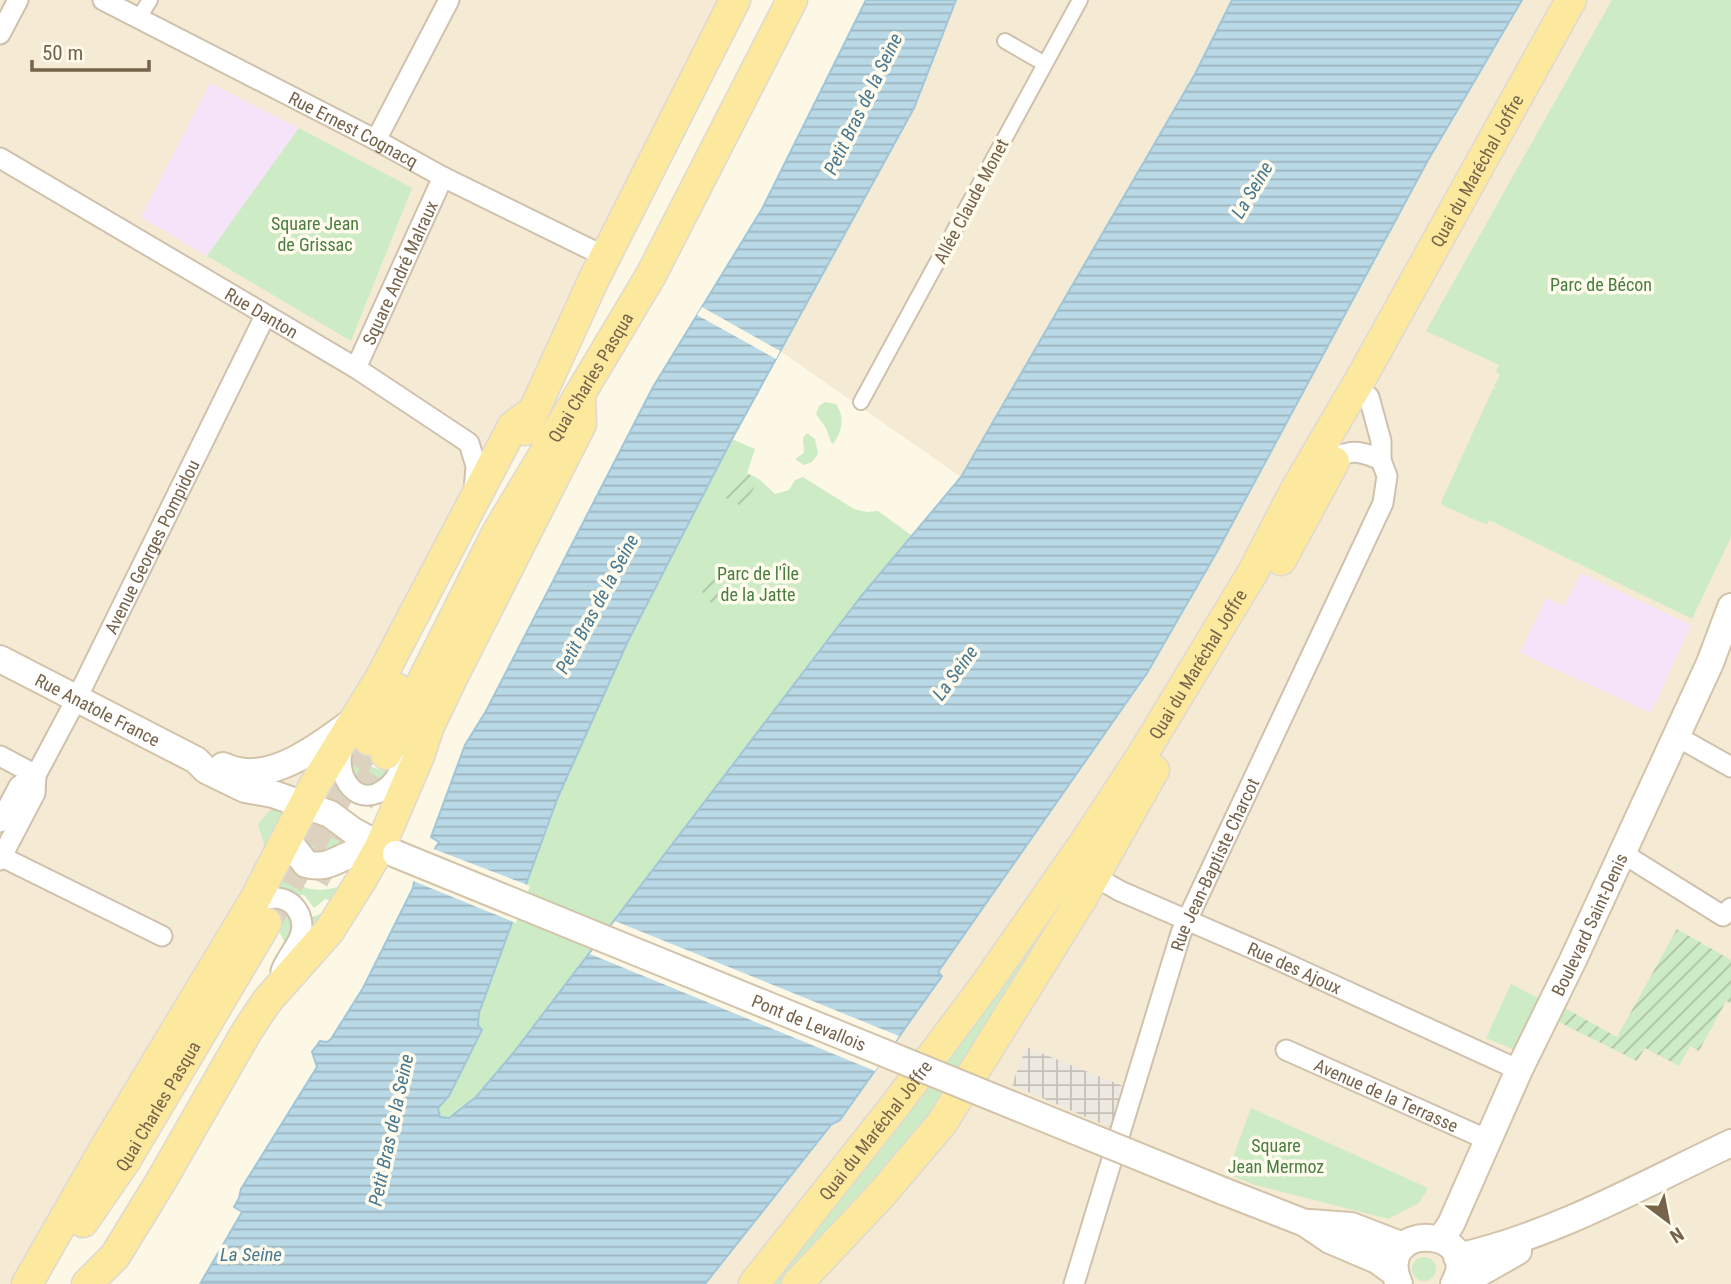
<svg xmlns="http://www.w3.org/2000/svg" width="1731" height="1284" viewBox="0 0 1731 1284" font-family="'Roboto Condensed',sans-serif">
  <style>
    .residential { fill: #f5ebd4 }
    .industrial { fill: url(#industrial-grid) }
    .education { fill: #f5e3f9 }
    .green { fill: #cdebc4 }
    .garden { fill: url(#garden-furrows) }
    .water { fill: url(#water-rules); stroke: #a0c6d9; stroke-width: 2 }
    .pier { fill: #fdf8e6 }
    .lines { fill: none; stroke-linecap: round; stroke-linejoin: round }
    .primary-tunnel { stroke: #dcd2bf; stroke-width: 30; stroke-dasharray: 30 15; stroke-linecap: butt }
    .pedestrian-casing { stroke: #cfc1ac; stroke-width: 18 }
    .minor-casing { stroke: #cfc1ac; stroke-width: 23 }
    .secondary-casing { stroke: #d2c3a9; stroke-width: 30 }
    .primary-casing { stroke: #ded9d4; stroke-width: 33 }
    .pedestrian { stroke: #fff; stroke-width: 14 }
    .minor { stroke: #fff; stroke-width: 19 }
    .secondary { stroke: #fff; stroke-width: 26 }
    .primary { stroke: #fce99e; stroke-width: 30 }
    .secondary-bridge-casing { stroke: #d2c3a9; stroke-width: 30; stroke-linecap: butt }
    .secondary-bridge { stroke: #fff; stroke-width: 26 }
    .labels { text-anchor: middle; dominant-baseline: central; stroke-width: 7; stroke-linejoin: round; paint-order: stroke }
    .street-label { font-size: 18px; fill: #77624a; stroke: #fffbed }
    .park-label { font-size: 18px; fill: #497d42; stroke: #fffbed }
    .water-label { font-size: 19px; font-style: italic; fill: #467892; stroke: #fffbed }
  </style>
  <defs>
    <pattern id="industrial-grid" width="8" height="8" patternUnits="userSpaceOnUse" patternTransform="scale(1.75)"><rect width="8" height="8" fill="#ede8e0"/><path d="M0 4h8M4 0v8" fill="none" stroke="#c5bfb8"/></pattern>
    <pattern id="garden-furrows" width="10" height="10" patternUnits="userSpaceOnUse" patternTransform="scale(1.75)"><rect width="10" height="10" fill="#cdebc4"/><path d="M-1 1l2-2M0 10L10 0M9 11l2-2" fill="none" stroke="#abc2a1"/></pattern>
    <pattern id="water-rules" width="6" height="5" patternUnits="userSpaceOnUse" patternTransform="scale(1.75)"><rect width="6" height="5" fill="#bad9e7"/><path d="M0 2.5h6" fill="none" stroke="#9cb3bd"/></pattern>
  </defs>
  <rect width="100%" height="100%" fill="#fdf8e6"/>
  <g class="residential">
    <path d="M 0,0 L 735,0 L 606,257 L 28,1284 L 0,1284 Z"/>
    <path d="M 956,0 L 1232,0 L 1195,74 L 961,477 L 780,351 L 914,108 Z"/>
    <path d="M 1522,0 L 1731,0 L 1731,1284 L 705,1284 L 831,1125 L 840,1120 L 942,976 L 938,972 L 1218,550 L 1427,162 Z"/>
  </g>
  <path class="industrial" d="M 1026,1047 L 1128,1088 L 1114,1129 L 1012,1085 Z"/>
  <g class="education">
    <path d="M 210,83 L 299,128 L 207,256 L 141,217 Z"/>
    <path d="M 1581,573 L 1691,625 L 1651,713 L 1520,653 L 1546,598 L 1564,606 Z"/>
  </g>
  <g class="green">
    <path d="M 1612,0 L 1731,0 L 1731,537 L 1692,619 L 1489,520 L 1487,525 L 1442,505 L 1441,502 L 1493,389 L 1496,388 L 1494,386 L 1500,375 L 1496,371 L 1499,365 L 1426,331 Z"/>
    <path d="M 299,128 L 412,188 L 351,341 L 207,256 Z"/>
    <path d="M 825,402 L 836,404 C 845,417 843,431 833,444 L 831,442 L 826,428 L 816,414 L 819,406 Z"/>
    <path d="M 807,433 L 815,439 L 818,454 L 812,462 L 804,465 L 795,459 L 804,453 L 803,438 Z"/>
    <path d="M 732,439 L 755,449 L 747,473 L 759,479 L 775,494 L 789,490 L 795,480 L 803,477 L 854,509 L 867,512 L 878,511 L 911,535 L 862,595 L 514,1052 C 501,1067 460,1124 440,1117 L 438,1108 L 449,1095 L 482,1031 L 478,1025 L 479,1013 L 558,797 L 628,641 Z"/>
    <path d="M 354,745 L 366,765 L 382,770 L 394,764 L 386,781 L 368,787 L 352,779 L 349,754 Z"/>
    <path d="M 276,804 L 283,808 L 284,817 L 265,848 L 258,824 Z"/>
    <path d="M 318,821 L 349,841 L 324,858 L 305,849 L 302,835 L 306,829 Z"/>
    <path d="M 281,871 C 302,892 319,894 347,884 L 325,915 L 310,930 L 309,917 C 319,916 330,911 329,900 L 325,899 L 314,908 L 304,895 L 292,896 L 271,890 Z"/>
    <path d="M 1061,893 L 1071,900 L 936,1119 L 788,1284 L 765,1284 Z"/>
    <path d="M 267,905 L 284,907 L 296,924 L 285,946 C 282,929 270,923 256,913 Z"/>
    <path d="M 1511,984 L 1540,999 L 1515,1050 L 1486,1038 Z"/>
    <path d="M 1251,1108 L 1428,1188 L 1419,1203 L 1388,1219 L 1255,1185 L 1227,1174 Z"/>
    <circle cx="1424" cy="1269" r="12"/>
  </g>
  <g class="garden">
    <path d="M 739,470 L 759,479 L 743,507 L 724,497 Z"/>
    <circle cx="720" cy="587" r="18"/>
    <path d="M 1677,929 L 1731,960 L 1731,1003 L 1726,1001 L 1699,1051 L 1690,1046 L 1679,1066 L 1645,1048 L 1637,1061 L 1559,1022 L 1565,1008 L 1617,1037 Z"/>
  </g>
  <path class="water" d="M 866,0 L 956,0 L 914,108 L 732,439 L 628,641 L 558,797 L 479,1013 L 478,1025 L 482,1030 L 449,1096 L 438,1108 L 440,1117 L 449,1118 L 476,1097 L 514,1052 L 862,595 L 961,477 L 1195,74 L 1232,0 L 1522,0 L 1427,162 L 1218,550 L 1147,673 L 938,972 L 942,976 L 840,1120 L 831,1125 L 705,1284 L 200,1284 L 242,1212 L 234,1207 L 239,1198 L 241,1189 L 317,1067 L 312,1052 L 320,1041 L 327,1042 L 331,1039 L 363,988 L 413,888 L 414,882 L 439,842 L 431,837 L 465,745 L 486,711 L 653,387 L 762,209 Z"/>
  <g class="pier">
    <path d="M 702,307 L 780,351 L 776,359 L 697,315 Z"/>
    <path d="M 431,848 L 530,886 L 516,923 L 411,880 Z"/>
    <path d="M 615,921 L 899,1036 L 875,1071 L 590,954 Z"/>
  </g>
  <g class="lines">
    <g class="primary-tunnel">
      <path d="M 314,879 L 386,754"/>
      <path d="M 266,923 L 369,740"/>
    </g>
    <g class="pedestrian-casing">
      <g id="pedestrian">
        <path d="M 138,19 L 150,0"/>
        <path d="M 1005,41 L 1045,64"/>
        <path d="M 861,402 L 1080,0"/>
      </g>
    </g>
    <g class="minor-casing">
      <g id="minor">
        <path id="s1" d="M 103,0 L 376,140 L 443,177 L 606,257"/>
        <path d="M 0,34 L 18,0"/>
        <path d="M 376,140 L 449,0"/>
        <path id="s2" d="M 0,158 L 356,368 L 469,443 L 476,466 L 474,491"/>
        <path id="s3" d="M 356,368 L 443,177"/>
        <path d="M 1336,457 C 1354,449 1363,452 1381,460"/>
        <path d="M 1676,736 L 1731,767"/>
        <path d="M 343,746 C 334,778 358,811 387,787 C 395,781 399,772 403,764"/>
        <path d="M 0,756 L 36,775"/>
        <path id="s4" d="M 0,822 L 19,786 L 36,775 L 77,698 L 265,316"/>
        <path d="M 1622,853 L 1723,916 L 1731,908"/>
        <path d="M 0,856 L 162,936"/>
        <path d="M 0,860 L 35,793 L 36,775"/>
        <path id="s5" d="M 1085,871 L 1120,891 L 1272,957 L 1519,1070"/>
        <path d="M 254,901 C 261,900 269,898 277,898 C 296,900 306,919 300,936 C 295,949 285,959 281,971"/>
        <path id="s6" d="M 1286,1050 L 1488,1140"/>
        <path id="s7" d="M 1074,1284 L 1181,933 L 1383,503 L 1387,476 L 1381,460 L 1381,441 L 1369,397"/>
      </g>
    </g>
    <g class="secondary-casing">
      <g id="secondary">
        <path id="s8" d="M 0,659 L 196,760 L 206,770 L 245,789 L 273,794 L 330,814 L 353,831 L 396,854"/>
        <path d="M 223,766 C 267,788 317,747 352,722"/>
        <path d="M 286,838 L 306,864 C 325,869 334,861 351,854 C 360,851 371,850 380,847"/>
        <path d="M 1223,1191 L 1305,1223 L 1330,1240 L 1377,1260 L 1395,1273"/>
        <path d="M 1310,1223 L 1351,1226 L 1403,1246"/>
        <path id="s9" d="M 1441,1239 L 1451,1224 L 1519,1070 L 1573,960 L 1710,663 L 1731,607"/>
        <path d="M 1457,1257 C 1553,1236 1642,1185 1731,1143"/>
        <path d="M 1458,1276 L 1476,1275 L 1518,1251"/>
        <path d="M 1399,1284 C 1371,1219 1486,1226 1454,1284"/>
      </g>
    </g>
    <g class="primary-casing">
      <g id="primary">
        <path d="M 525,430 L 593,281 L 735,0"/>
        <path d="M 1281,560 L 1334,462"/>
        <path d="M 369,740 L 396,688"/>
        <path id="s10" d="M 386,754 L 497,533 L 651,275 L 792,0"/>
        <path id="s11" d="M 83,1222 L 125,1161 L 266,923"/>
        <path d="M 27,1284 L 105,1148 L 254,901 L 314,786 L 381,677 L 513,426 L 532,412"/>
        <path d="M 87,1284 L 115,1256 L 161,1181 L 247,1031 L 267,1001 L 329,931 L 362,879 L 380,847 L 419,756 L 429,726 L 452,678 L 581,424 L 580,396"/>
        <path id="s12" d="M 754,1284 L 897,1103 L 986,984 L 1085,842 L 1141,757 L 1253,572 L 1296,489 L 1364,373 L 1571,0"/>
        <path d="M 797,1284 L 881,1195 L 942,1123 L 1082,898 L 1154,770"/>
      </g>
    </g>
    <use href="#pedestrian" class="pedestrian"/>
    <use href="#minor" class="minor"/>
    <use href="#secondary" class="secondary"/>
    <use href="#primary" class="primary"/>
    <g class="secondary-bridge-casing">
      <g id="secondary-bridge">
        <path id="s13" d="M 396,854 L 1223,1191"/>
      </g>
    </g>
    <use href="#secondary-bridge" class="secondary-bridge"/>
  </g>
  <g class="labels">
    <g class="street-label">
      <text stroke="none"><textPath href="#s1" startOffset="282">Rue Ernest Cognacq</textPath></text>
      <text stroke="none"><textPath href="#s12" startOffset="1330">Quai du Maréchal Joffre</textPath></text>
      <text transform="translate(971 201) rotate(-62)">Allée Claude Monet</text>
      <text stroke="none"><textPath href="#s3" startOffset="105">Square André Malraux</textPath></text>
      <text stroke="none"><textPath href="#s2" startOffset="304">Rue Danton</textPath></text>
      <text stroke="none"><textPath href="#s10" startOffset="429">Quai Charles Pasqua</textPath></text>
      <text stroke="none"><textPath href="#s4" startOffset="317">Avenue Georges Pompidou</textPath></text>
      <text stroke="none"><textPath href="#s12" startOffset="763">Quai du Maréchal Joffre</textPath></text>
      <text stroke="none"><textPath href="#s8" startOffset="110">Rue Anatole France</textPath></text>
      <text stroke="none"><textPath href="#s7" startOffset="443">Rue Jean-Baptiste Charcot</textPath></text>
      <text stroke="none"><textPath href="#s9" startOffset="348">Boulevard Saint-Denis</textPath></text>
      <text stroke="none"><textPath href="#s5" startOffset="231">Rue des Ajoux</textPath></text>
      <text stroke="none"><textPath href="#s13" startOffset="446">Pont de Levallois</textPath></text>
      <text stroke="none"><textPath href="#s6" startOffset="110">Avenue de la Terrasse</textPath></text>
      <text stroke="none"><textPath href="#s11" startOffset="138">Quai Charles Pasqua</textPath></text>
      <text stroke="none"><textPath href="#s12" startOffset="196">Quai du Maréchal Joffre</textPath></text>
    </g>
    <g class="park-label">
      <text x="315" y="223">Square Jean<tspan x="315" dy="21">de Grissac</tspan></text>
      <text x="1601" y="284">Parc de Bécon</text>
      <text x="758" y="573">Parc de l'Île<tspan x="758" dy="21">de la Jatte</tspan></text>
      <text x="1276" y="1145">Square<tspan x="1276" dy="21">Jean Mermoz</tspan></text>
    </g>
    <g class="water-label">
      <text transform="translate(863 104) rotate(-64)">Petit Bras de la Seine</text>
      <text transform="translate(1252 190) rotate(-59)">La Seine</text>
      <text transform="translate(597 604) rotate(-62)">Petit Bras de la Seine</text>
      <text transform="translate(955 673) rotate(-54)">La Seine</text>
      <text transform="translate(391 1130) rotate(-78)">Petit Bras de la Seine</text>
      <text x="251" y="1254">La Seine</text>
    </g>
  </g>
  <g transform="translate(1668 1221) rotate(148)" stroke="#fffbed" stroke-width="5" paint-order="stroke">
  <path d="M0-5L12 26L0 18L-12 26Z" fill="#77624a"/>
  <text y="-10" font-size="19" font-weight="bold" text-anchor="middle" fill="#77624a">N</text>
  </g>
  <path d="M32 60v10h117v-10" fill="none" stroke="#77624a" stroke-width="3.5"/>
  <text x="42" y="60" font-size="21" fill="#77624a" stroke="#fffbed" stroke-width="5" paint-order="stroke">50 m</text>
</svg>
